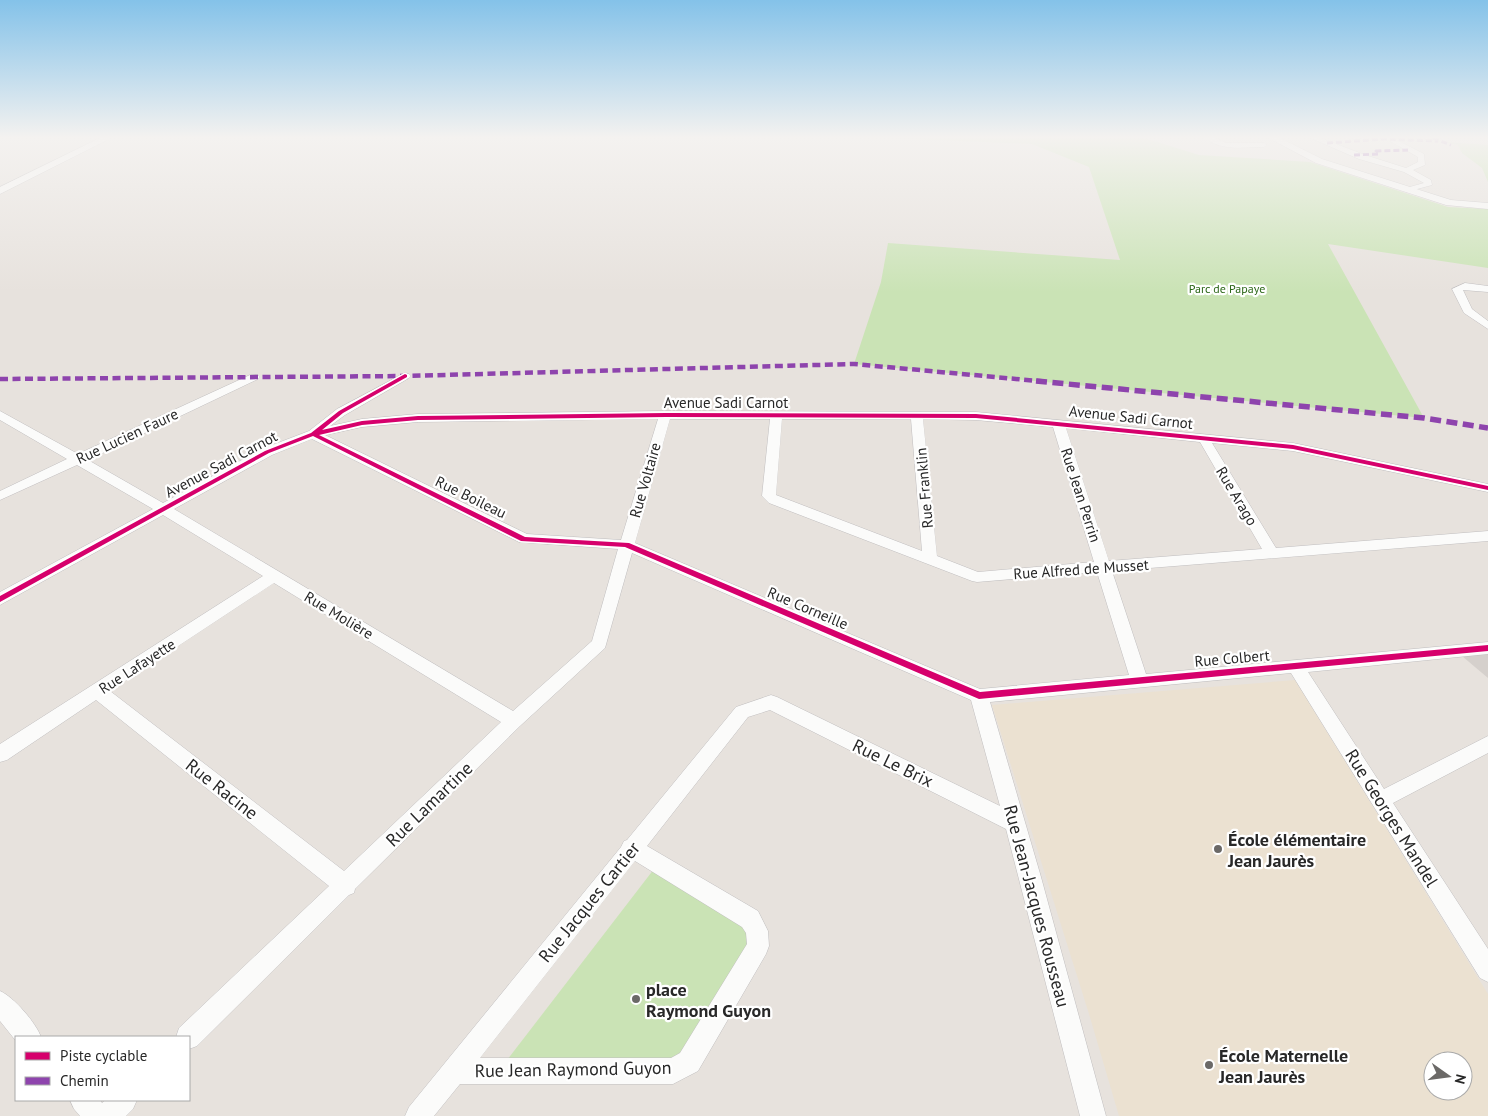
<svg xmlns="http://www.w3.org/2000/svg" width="1488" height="1116" viewBox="0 0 1488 1116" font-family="'PT Sans',sans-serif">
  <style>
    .education { fill: #ebe1d1; fill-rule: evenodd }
    .green { fill: #cae3b5 }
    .plaza { fill: #d5d0cc }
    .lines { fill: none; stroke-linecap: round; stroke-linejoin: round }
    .street-casing { stroke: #c0bebf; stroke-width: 1 }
    .secondary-casing { stroke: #c0bebf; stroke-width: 1 }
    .street { fill: #fbfbfa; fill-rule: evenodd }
    .secondary { fill: #fbfbfa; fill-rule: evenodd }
    .quiet-far2 { stroke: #8e44ad; stroke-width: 3; stroke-dasharray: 6 3; stroke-linecap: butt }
    .quiet-far1 { stroke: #8e44ad; stroke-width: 4.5; stroke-dasharray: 8 4.5; stroke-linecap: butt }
    .quiet { stroke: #8e44ad; stroke-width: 5.5; stroke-dasharray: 11 5.5; stroke-linecap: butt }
    .cycleway-casing { stroke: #fff; stroke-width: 3 }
    .cycleway { fill: #d6006c; fill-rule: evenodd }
    .poi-dot { fill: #6b6967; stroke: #fff; stroke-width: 2 }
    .labels { text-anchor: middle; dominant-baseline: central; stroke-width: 4.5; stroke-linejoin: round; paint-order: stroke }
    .far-park-label { font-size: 12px; fill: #2b6617; stroke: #fff }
    .street-label { font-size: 15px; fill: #282828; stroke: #fff }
    .near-street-label { font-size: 18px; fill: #282828; stroke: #fff }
    .near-poi-label { font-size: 18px; font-weight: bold; fill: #282828; stroke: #fff; text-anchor: start }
  </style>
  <rect width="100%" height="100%" fill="#e7e2dd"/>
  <path class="education" d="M 1295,680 L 1488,994 L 1488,1116 L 1119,1116 L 1089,1014 L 992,705 ZM 1433,1061 L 1463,1061 L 1463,1091 L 1433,1091 Z"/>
  <g class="green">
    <path d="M 890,136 L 1123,136 L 1151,140 L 1199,155 L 1310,162 L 1448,207 L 1488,209 L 1488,268 L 1328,244 L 1424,418 L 854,364 L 881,282 L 888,243 L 1120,260 L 1089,167 L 1032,144 L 890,138 Z"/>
    <path d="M 1445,142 L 1488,145 L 1488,182 L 1482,168 L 1462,153 L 1458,145 Z"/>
    <path d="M 654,869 L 749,928 L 753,942 L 678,1060 L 504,1064 Z"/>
  </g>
  <path class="plaza" d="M 1488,648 L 1488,678 L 1456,651 Z"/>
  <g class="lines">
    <g class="street-casing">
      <g id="street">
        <path d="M 1203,136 L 1210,136 L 1226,143 L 1264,143 L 1267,145 L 1264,147 C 1244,147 1219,152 1203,136 Z"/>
        <path d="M 1306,136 L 1315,136 L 1365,155 L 1406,168 L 1418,162 L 1418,157 L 1381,136 L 1389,136 L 1424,154 L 1425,165 L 1413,170 L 1431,180 L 1432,185 L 1406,192 L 1406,188 L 1424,183 L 1404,172 L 1359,159 Z"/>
        <path d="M 1465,283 L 1488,286 L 1488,292 L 1463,290 L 1472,309 L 1488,321 L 1488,329 L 1464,313 L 1452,289 Z"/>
        <path d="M 405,373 L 409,374 L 411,376 L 409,378 L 345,415 L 330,426 L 362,419 L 418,414 L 666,411 L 976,412 L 1293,443 L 1488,484 L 1488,492 L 1293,451 L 1212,443 L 1276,548 L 1488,531 L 1488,541 L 1112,571 L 1146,674 L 1488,642 L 1488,654 L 1308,672 L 1384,789 L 1488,736 L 1488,753 L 1393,803 L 1488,949 L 1488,982 L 1480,978 L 1291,673 L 990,702 L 1041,877 L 1106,1116 L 1080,1116 L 1006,829 L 770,710 L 748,717 L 647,846 L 758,911 L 768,931 L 769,946 L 766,954 L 698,1071 L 673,1084 L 460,1084 L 434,1116 L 405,1116 L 409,1107 L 621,847 L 624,841 L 627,840 L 736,707 L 771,695 L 777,697 L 1000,806 L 971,700 L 632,553 L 605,648 L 520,726 L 355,889 L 354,893 L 349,895 L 197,1046 L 189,1049 L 189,1037 L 176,1037 L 179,1028 L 329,886 L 96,700 L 7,760 L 0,762 L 0,744 L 263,576 L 163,515 L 0,605 L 0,592 L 153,509 L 77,465 L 0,500 L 0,491 L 67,459 L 0,420 L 0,411 L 78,454 L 250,375 L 258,375 L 260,377 L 258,379 L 88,460 L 163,503 L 262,449 L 309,431 L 337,409 ZM 658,419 L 621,540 L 527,534 L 325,435 L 362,427 L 418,422 ZM 670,419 L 770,419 L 762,496 L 769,503 L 972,581 L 977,582 L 1097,572 L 1129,675 L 980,689 L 635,543 ZM 782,419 L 911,419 L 922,551 L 776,495 ZM 923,419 L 976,420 L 1053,427 L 1094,562 L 978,572 L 937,556 ZM 1066,428 L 1200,442 L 1262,549 L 1109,561 ZM 312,439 L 519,542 L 618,549 L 592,641 L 513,711 L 174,509 L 272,455 ZM 274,583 L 501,722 L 344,871 L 110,691 ZM 635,861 L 742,927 L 746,933 L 747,944 L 680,1053 L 671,1058 L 480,1058 Z"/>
        <path d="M 0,991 C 14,997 36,1023 41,1037 L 16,1037 L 16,1041 L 0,1021 Z"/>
        <path d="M 70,1100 L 100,1100 L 102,1103 L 105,1100 L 137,1100 L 133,1109 L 126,1116 L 80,1116 L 74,1109 Z"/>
      </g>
    </g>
    <g class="secondary-casing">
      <g id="secondary">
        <path d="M 104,136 L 115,136 L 0,194 L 0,187 Z"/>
        <path d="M 1265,136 L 1276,136 L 1322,159 L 1451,200 L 1488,203 L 1488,209 L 1446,205 L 1316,163 Z"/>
      </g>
    </g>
    <use href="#street" class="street"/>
    <use href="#secondary" class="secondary"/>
    <g class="quiet-far2">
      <path d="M 1433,138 L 1451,145"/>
      <path d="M 1327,143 L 1384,139 L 1438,141"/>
      <path d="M 1354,155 L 1378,154 L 1376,151 L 1408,150"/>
    </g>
    <path class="quiet-far1" d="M 0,379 L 405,376 L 854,364 L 1049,382"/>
    <path class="quiet" d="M 1036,381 L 1424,418 L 1488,428"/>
    <g class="cycleway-casing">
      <path id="cycleway" d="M 405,374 L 407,375 L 407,377 L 343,413 L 322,430 L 362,421 L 418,416 L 666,413 L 976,414 L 1293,445 L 1488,486 L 1488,490 L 1293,449 L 976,418 L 666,417 L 418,420 L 362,425 L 319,435 L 525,537 L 629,543 L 980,692 L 1488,645 L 1488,651 L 979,699 L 625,547 L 521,541 L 313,436 L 269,453 L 0,602 L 0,596 L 265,451 L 311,433 L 339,411 Z"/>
    </g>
    <use href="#cycleway" class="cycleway"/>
  </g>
  <linearGradient id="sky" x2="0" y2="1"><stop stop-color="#84c2e9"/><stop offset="0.47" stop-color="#f4f2f0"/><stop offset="1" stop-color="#f4f2f0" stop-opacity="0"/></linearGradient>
  <rect width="1488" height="292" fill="url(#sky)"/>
  <g class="poi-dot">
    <circle cx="1218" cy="849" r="5"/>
    <circle cx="636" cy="999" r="5"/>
    <circle cx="1209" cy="1065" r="5"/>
  </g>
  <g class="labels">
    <g class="far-park-label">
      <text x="1227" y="288">Parc de Papaye</text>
    </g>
    <g class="street-label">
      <text x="726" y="402">Avenue Sadi Carnot</text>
      <text transform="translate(1131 417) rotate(6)">Avenue Sadi Carnot</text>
      <text transform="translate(127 436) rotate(-25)">Rue Lucien Faure</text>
      <text transform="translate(221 464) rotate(-28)">Avenue Sadi Carnot</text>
      <text transform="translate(645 480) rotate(-74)">Rue Voltaire</text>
      <text transform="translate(924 488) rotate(-95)">Rue Franklin</text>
      <text transform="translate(1081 495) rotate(72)">Rue Jean Perrin</text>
      <text transform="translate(1237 496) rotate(59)">Rue Arago</text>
      <text transform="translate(471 497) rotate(26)">Rue Boileau</text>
      <text transform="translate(1081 569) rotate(-4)">Rue Alfred de Musset</text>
      <text transform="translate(808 608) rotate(23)">Rue Corneille</text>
      <text transform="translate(339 615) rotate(31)">Rue Molière</text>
      <text transform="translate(1232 658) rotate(-5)">Rue Colbert</text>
      <text transform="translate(137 666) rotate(-33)">Rue Lafayette</text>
    </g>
    <g class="near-street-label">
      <text transform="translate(893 763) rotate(26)">Rue Le Brix</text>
      <text transform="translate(222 789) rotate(38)">Rue Racine</text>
      <text transform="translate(429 804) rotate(-44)">Rue Lamartine</text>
      <text transform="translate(1392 818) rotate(58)">Rue Georges Mandel</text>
      <text transform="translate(589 902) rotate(-51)">Rue Jacques Cartier</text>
      <text transform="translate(1037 906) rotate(75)">Rue Jean-Jacques Rousseau</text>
      <text transform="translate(573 1069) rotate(-1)">Rue Jean Raymond Guyon</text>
    </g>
    <g class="near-poi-label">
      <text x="1228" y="839">École élémentaire<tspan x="1228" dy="21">Jean Jaurès</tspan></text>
      <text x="646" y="989">place<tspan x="646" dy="21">Raymond Guyon</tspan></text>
      <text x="1219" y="1055">École Maternelle<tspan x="1219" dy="21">Jean Jaurès</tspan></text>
    </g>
  </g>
  <rect x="15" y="1036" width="175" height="65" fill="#ffffff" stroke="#a9a9a9"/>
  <rect x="25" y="1052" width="25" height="8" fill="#d6006c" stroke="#a9a9a9"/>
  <text x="60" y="1061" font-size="15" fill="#282828">Piste cyclable</text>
  <rect x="25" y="1077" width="25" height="8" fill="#8e44ad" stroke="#a9a9a9"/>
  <text x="60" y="1086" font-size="15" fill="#282828">Chemin</text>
  <g transform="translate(1448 1076) rotate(104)"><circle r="24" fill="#ffffff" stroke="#a9a9a9"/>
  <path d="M0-4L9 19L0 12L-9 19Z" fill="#6b6967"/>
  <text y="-8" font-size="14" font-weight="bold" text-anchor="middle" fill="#282828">N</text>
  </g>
</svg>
